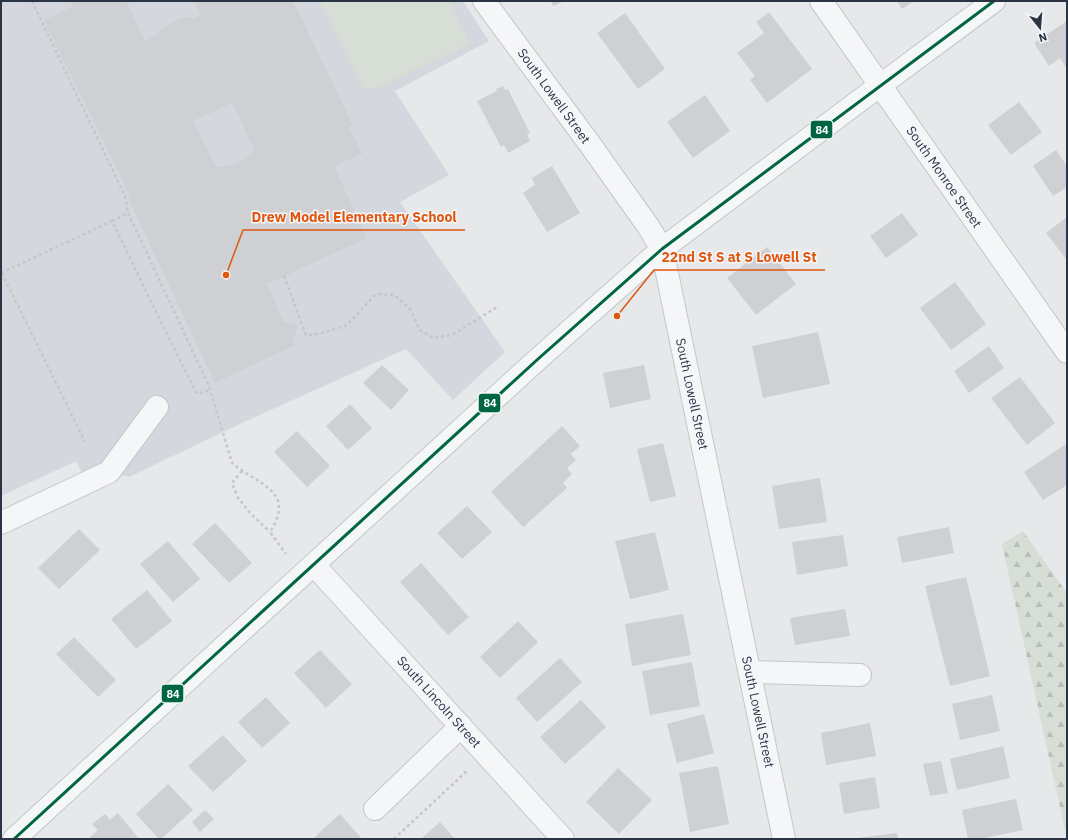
<svg xmlns="http://www.w3.org/2000/svg" width="1068" height="840" viewBox="0 0 1068 840" font-family="'IBM Plex Sans',sans-serif">
  <style>
    .built { fill: #d4d7dd }
    .forest { fill: url(#forest-firs) }
    .park { fill: #d6ded6 }
    .building { fill: #ced0d3; fill-rule: evenodd }
    .lines { fill: none; stroke-linecap: round; stroke-linejoin: round }
    .minor-casing { stroke: #c4c6c8; stroke-width: 24 }
    .path { stroke: #c5c6ca; stroke-width: 2.5; stroke-dasharray: 3 3; stroke-linecap: butt }
    .minor { stroke: #f5f6f7; stroke-width: 22 }
    .bus-1-casing { stroke: #f4f6f9; stroke-width: 6 }
    .bus-1 { stroke: #006641; stroke-width: 3 }
    .labels { text-anchor: middle; dominant-baseline: central; stroke-width: 3; stroke-linejoin: round; paint-order: stroke }
    .street-label { font-size: 13px; fill: #2b3445; stroke: #f4f6f9 }
    .leader { fill: none; stroke: #df570f; stroke-width: 1.5 }
    .callout-dot { fill: #df570f; stroke: #f4f6f9; stroke-width: 1.5 }
    .callout-label { font-size: 14px; text-anchor: middle; font-weight: bold; fill: #df570f; stroke: #f4f6f9; stroke-width: 3; stroke-linejoin: round; paint-order: stroke }
    .line-badge { stroke: #f4f6f9; stroke-width: 1.5 }
    .badge-label { font-size: 11px; text-anchor: middle; font-weight: bold; fill: #fff }
  </style>
  <defs>
    <pattern id="forest-firs" width="22" height="20" patternUnits="userSpaceOnUse"><rect width="22" height="20" fill="#d6ded6"/><path d="M5 1l3.5 6h-7zM16 11l3.5 6h-7z" fill="#b8bfb9"/></pattern>
  </defs>
  <rect width="100%" height="100%" fill="#e6e8ea"/>
  <path class="built" d="M 1,1 L 463,1 L 489,41 L 395,91 L 449,175 L 400,202 L 505,352 L 453,400 L 406,349 L 242,423 L 129,477 L 123,475 L 91,491 L 76,461 L 1,496 Z"/>
  <path class="forest" d="M 1023,531 L 1067,593 L 1067,839 L 1002,544 Z"/>
  <path class="park" d="M 320,1 L 449,1 L 470,44 L 376,88 L 363,88 Z"/>
  <g class="building">
    <path d="M 71,1 L 126,1 L 145,41 L 155,36 L 165,26 L 172,22 L 182,18 L 189,17 L 194,19 L 201,15 L 194,1 L 293,1 L 353,125 L 349,127 L 362,154 L 334,166 L 367,238 L 267,284 L 283,321 L 298,325 L 293,340 L 295,345 L 215,383 L 129,200 L 131,198 L 44,20 L 74,6 ZM 232,103 L 254,149 L 247,157 L 237,163 L 227,166 L 216,167 L 193,121 Z"/>
    <path d="M 551,1 L 565,1 L 553,6 Z"/>
    <path d="M 897,1 L 914,1 L 902,9 Z"/>
    <path d="M 769,12 L 812,69 L 767,103 L 750,80 L 755,76 L 737,53 L 764,33 L 756,22 Z"/>
    <path d="M 625,13 L 665,69 L 638,89 L 597,33 Z"/>
    <path d="M 1067,21 L 1067,69 L 1060,58 L 1049,66 L 1034,43 Z"/>
    <path d="M 503,86 L 505,90 L 508,89 L 530,133 L 527,134 L 530,141 L 508,153 L 504,145 L 501,147 L 477,101 L 497,91 L 496,89 Z"/>
    <path d="M 705,95 L 730,131 L 693,158 L 667,122 Z"/>
    <path d="M 1019,102 L 1042,132 L 1011,155 L 988,125 Z"/>
    <path d="M 1056,150 L 1067,166 L 1067,187 L 1053,196 L 1033,166 Z"/>
    <path d="M 552,166 L 580,213 L 547,232 L 523,193 L 535,185 L 532,178 Z"/>
    <path d="M 902,213 L 918,235 L 886,258 L 870,236 Z"/>
    <path d="M 1067,217 L 1067,260 L 1046,233 Z"/>
    <path d="M 767,247 L 796,284 L 756,315 L 727,278 Z"/>
    <path d="M 955,282 L 986,324 L 951,350 L 920,308 Z"/>
    <path d="M 818,332 L 830,384 L 763,398 L 752,346 Z"/>
    <path d="M 989,346 L 1004,368 L 969,393 L 954,371 Z"/>
    <path d="M 382,365 L 409,390 L 391,410 L 363,383 Z"/>
    <path d="M 644,365 L 651,399 L 610,408 L 603,373 Z"/>
    <path d="M 1020,377 L 1055,423 L 1027,445 L 991,398 Z"/>
    <path d="M 350,404 L 372,428 L 348,450 L 326,426 Z"/>
    <path d="M 562,426 L 580,446 L 571,454 L 576,460 L 567,468 L 572,474 L 563,483 L 567,488 L 523,527 L 491,492 Z"/>
    <path d="M 297,431 L 330,466 L 307,487 L 274,452 Z"/>
    <path d="M 663,443 L 676,496 L 650,502 L 637,449 Z"/>
    <path d="M 1066,444 L 1067,446 L 1067,485 L 1043,500 L 1024,472 Z"/>
    <path d="M 820,478 L 827,522 L 779,529 L 772,486 Z"/>
    <path d="M 467,506 L 492,532 L 462,559 L 437,533 Z"/>
    <path d="M 215,523 L 252,563 L 229,583 L 192,544 Z"/>
    <path d="M 949,527 L 954,553 L 902,563 L 897,537 Z"/>
    <path d="M 79,529 L 100,550 L 59,589 L 38,568 Z"/>
    <path d="M 655,532 L 669,590 L 630,599 L 615,541 Z"/>
    <path d="M 843,535 L 848,566 L 797,575 L 792,542 Z"/>
    <path d="M 168,541 L 200,579 L 173,602 L 140,564 Z"/>
    <path d="M 421,563 L 469,617 L 448,635 L 400,582 Z"/>
    <path d="M 966,577 L 990,676 L 950,686 L 925,586 Z"/>
    <path d="M 147,590 L 172,621 L 136,649 L 111,619 Z"/>
    <path d="M 845,609 L 850,636 L 795,645 L 790,618 Z"/>
    <path d="M 683,614 L 691,655 L 632,666 L 625,624 Z"/>
    <path d="M 518,621 L 538,642 L 500,678 L 480,657 Z"/>
    <path d="M 74,637 L 116,680 L 98,697 L 56,654 Z"/>
    <path d="M 320,650 L 352,684 L 326,708 L 294,673 Z"/>
    <path d="M 560,658 L 582,682 L 537,722 L 516,698 Z"/>
    <path d="M 692,662 L 700,706 L 650,715 L 642,671 Z"/>
    <path d="M 992,695 L 1000,731 L 960,740 L 952,704 Z"/>
    <path d="M 266,697 L 290,723 L 262,748 L 238,722 Z"/>
    <path d="M 581,700 L 606,727 L 565,764 L 540,737 Z"/>
    <path d="M 704,714 L 714,753 L 677,763 L 667,724 Z"/>
    <path d="M 870,723 L 876,756 L 826,765 L 821,733 Z"/>
    <path d="M 223,735 L 247,761 L 213,792 L 188,766 Z"/>
    <path d="M 1003,746 L 1010,778 L 957,790 L 950,759 Z"/>
    <path d="M 941,761 L 948,793 L 930,796 L 923,764 Z"/>
    <path d="M 718,766 L 729,824 L 690,832 L 679,773 Z"/>
    <path d="M 618,768 L 652,800 L 619,834 L 586,802 Z"/>
    <path d="M 875,777 L 880,808 L 844,814 L 839,783 Z"/>
    <path d="M 168,784 L 193,810 L 161,839 L 159,839 L 136,814 Z"/>
    <path d="M 1016,799 L 1023,830 L 980,839 L 968,839 L 962,810 Z"/>
    <path d="M 205,810 L 214,819 L 200,832 L 192,822 Z"/>
    <path d="M 118,813 L 139,839 L 92,839 L 90,837 L 98,830 L 92,824 L 105,814 L 110,820 Z"/>
    <path d="M 340,814 L 362,839 L 313,839 L 322,830 Z"/>
    <path d="M 440,822 L 455,839 L 421,839 Z"/>
    <path d="M 897,833 L 898,839 L 857,839 L 857,838 Z"/>
  </g>
  <g class="lines">
    <g class="minor-casing">
      <g id="minor">
        <path d="M 484,1 L 589,143 L 648,226 L 662,249 L 784,839"/>
        <path d="M 821,1 L 1067,352"/>
        <path d="M 1,523 L 109,472 L 157,407"/>
        <path d="M 314,565 L 563,839"/>
        <path d="M 750,672 L 860,675"/>
        <path d="M 375,809 L 461,726"/>
        <path d="M 14,839 L 538,359 L 662,249 L 859,101 L 994,1"/>
      </g>
    </g>
    <g class="path">
      <path d="M 32,1 L 125,196 L 128,213"/>
      <path d="M 112,221 L 128,213 L 209,386 L 232,463 C 257,485 297,490 270,532 L 286,554"/>
      <path d="M 1,273 L 112,221 L 182,365 L 197,394 L 210,390"/>
      <path d="M 2,273 L 85,442"/>
      <path d="M 284,276 L 306,335 L 319,334 L 347,325 L 376,294 L 394,295 L 410,309 L 420,330 L 433,338 L 452,335 L 499,306"/>
      <path d="M 242,471 L 232,483 L 238,498 L 251,514 L 270,532"/>
      <path d="M 394,839 L 468,770"/>
    </g>
    <use href="#minor" class="minor"/>
    <g class="bus-1-casing">
      <path id="bus-1" d="M 14,839 L 538,359 L 662,249 L 994,1"/>
    </g>
    <use href="#bus-1" class="bus-1"/>
  </g>
  <g class="labels">
    <g class="street-label">
      <text transform="translate(554 96) rotate(54)">South Lowell Street</text>
      <text transform="translate(944 177) rotate(55)">South Monroe Street</text>
      <text transform="translate(692 394) rotate(78)">South Lowell Street</text>
      <text transform="translate(439 702) rotate(48)">South Lincoln Street</text>
      <text transform="translate(758 712) rotate(78)">South Lowell Street</text>
    </g>
  </g>
  <path class="leader" d="M226 275L243 230H465M617 316L654 270H825"/>
  <g class="callout-dot">
    <circle cx="226" cy="275" r="4"/>
    <circle cx="617" cy="316" r="4"/>
  </g>
  <g class="callout-label">
    <text x="354" y="222">Drew Model Elementary School</text>
    <text x="739" y="262">22nd St S at S Lowell St</text>
  </g>
  <g class="line-badge">
    <rect x="810" y="120" width="23" height="19" rx="4" fill="#006641"/>
    <rect x="478" y="393" width="23" height="20" rx="4" fill="#006641"/>
    <rect x="161" y="684" width="23" height="19" rx="4" fill="#006641"/>
  </g>
  <g class="badge-label">
    <text x="822" y="134">84</text>
    <text x="490" y="407">84</text>
    <text x="173" y="698">84</text>
  </g>
  <rect width="1068" height="840" fill="none" stroke="#2b3445" stroke-width="4"/>
  <g transform="translate(1040 28) rotate(163)" stroke="#f4f6f9" stroke-width="3" paint-order="stroke">
  <path d="M0-3L7 15L0 10L-7 15Z" fill="#2b3445"/>
  <text y="-6" font-size="11" font-weight="bold" text-anchor="middle" fill="#2b3445">N</text>
  </g>
</svg>
